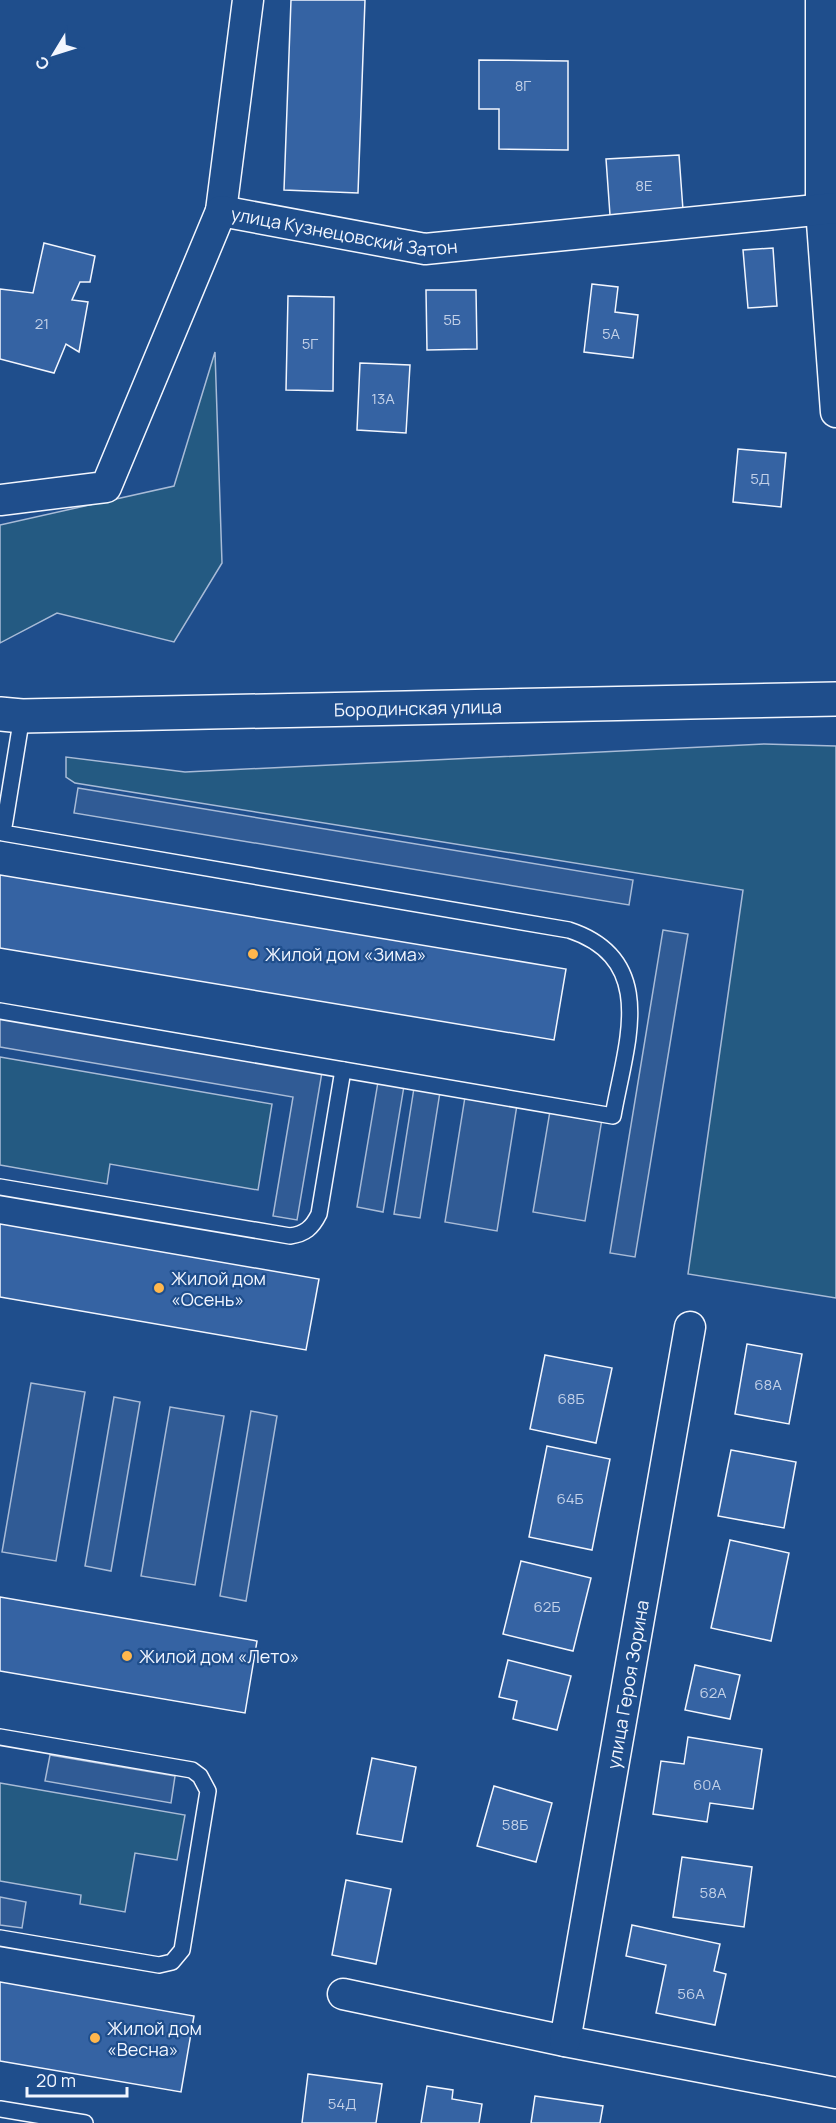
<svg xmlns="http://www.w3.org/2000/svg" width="836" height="2123" viewBox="0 0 836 2123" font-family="Manrope,sans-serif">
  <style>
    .green { fill: #245a82; stroke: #a8bbd7; stroke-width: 1.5 }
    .parking { fill: #305b95; stroke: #a8bbd7; stroke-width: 1.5 }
    .building { fill: #3563a3; stroke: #f2f6ff; stroke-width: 1.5 }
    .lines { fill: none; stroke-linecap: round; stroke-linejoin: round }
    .service-casing { stroke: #f2f6ff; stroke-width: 18 }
    .minor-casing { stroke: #f2f6ff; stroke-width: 33 }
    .tertiary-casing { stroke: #f2f6ff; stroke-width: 36 }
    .service { stroke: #1f4e8c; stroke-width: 15 }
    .minor { stroke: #1f4e8c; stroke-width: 30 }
    .tertiary { stroke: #1f4e8c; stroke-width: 33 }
    .poi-dot { fill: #ffb74d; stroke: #1f4e8c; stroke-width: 2 }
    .labels { text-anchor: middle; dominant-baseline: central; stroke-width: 4.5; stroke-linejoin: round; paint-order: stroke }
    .number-label { font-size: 15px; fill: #c3d1e8 }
    .street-label { font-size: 18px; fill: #f2f6ff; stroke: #1f4e8c }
    .poi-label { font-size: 18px; fill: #f2f6ff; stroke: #1f4e8c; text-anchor: start }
  </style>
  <rect width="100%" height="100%" fill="#1f4e8c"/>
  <g class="green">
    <path d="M 215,352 L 222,563 L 174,642 L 57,613 L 0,643 L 0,525 L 174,486 Z"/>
    <path d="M 764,744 L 836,746 L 836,1298 L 688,1274 L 743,890 L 75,783 L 66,777 L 66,757 L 185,772 Z"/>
    <path d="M 0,1057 L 272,1104 L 258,1190 L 110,1164 L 107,1184 L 0,1165 Z"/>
    <path d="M 0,1783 L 185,1815 L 177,1860 L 135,1853 L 125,1912 L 80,1904 L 81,1895 L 0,1881 Z"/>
  </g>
  <g class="parking">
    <path d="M 78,788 L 633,880 L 629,905 L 74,813 Z"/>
    <path d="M 663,930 L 688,934 L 635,1257 L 610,1253 Z"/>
    <path d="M 0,1016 L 322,1072 L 297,1220 L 273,1216 L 293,1097 L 0,1047 Z"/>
    <path d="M 378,1082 L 404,1086 L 383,1212 L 357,1207 Z"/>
    <path d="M 414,1088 L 440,1092 L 420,1218 L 394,1214 Z"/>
    <path d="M 465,1097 L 517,1105 L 497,1231 L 445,1222 Z"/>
    <path d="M 550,1111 L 602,1119 L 585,1221 L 533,1212 Z"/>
    <path d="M 31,1383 L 85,1392 L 56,1561 L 2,1552 Z"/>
    <path d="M 114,1397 L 140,1402 L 111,1571 L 85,1566 Z"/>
    <path d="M 170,1407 L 224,1416 L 195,1585 L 141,1576 Z"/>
    <path d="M 251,1411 L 277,1416 L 246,1601 L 220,1596 Z"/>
    <path d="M 50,1755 L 175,1776 L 171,1803 L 45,1781 Z"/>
    <path d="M 0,1897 L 26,1902 L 22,1928 L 0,1925 Z"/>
  </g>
  <g class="building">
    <path d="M 291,0 L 365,0 L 358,193 L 284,190 Z"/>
    <path d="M 479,60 L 568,61 L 568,150 L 499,149 L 499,109 L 479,109 Z"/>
    <path d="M 679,155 L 683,210 L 610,215 L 606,159 Z"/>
    <path d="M 44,243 L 95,256 L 90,282 L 80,282 L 72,300 L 88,302 L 79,352 L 66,344 L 54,373 L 0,359 L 0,289 L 33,293 Z"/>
    <path d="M 773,248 L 777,306 L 748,308 L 743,250 Z"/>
    <path d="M 592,284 L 618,287 L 615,312 L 638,315 L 633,358 L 584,352 Z"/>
    <path d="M 426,290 L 476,290 L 477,349 L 427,350 Z"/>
    <path d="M 288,296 L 334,297 L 333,391 L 286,390 Z"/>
    <path d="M 360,363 L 410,365 L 406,433 L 357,430 Z"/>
    <path d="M 738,449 L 786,453 L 781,507 L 733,502 Z"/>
    <path d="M 0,875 L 566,969 L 554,1040 L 0,948 Z"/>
    <path d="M 0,1224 L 319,1279 L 306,1350 L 0,1297 Z"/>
    <path d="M 747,1344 L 802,1354 L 789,1424 L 735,1414 Z"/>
    <path d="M 545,1355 L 612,1368 L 596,1443 L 530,1429 Z"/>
    <path d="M 547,1446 L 610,1459 L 592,1550 L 529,1537 Z"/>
    <path d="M 731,1450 L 796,1462 L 784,1528 L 718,1516 Z"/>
    <path d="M 730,1540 L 789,1553 L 771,1641 L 711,1628 Z"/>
    <path d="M 521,1561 L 591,1578 L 573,1651 L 503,1634 Z"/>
    <path d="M 0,1597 L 257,1641 L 245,1713 L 0,1671 Z"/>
    <path d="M 508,1660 L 571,1676 L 557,1730 L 513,1719 L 517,1701 L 499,1697 Z"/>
    <path d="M 695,1665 L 740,1675 L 730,1719 L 685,1710 Z"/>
    <path d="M 688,1737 L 762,1749 L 753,1809 L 710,1803 L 707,1822 L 653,1814 L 661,1761 L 684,1764 Z"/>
    <path d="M 372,1758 L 416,1767 L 402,1842 L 357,1834 Z"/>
    <path d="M 494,1786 L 552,1803 L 536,1862 L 477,1846 Z"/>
    <path d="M 682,1857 L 752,1867 L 744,1927 L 673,1917 Z"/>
    <path d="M 346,1880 L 391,1889 L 376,1964 L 332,1955 Z"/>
    <path d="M 632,1925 L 720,1944 L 714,1971 L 726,1974 L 715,2025 L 656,2013 L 666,1965 L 626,1956 Z"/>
    <path d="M 0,1982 L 194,2016 L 181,2092 L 0,2061 Z"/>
    <path d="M 308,2074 L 382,2084 L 376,2123 L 302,2123 Z"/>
    <path d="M 427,2086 L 453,2090 L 452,2099 L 482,2104 L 479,2123 L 421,2123 Z"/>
    <path d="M 535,2096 L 603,2106 L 600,2123 L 531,2123 Z"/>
  </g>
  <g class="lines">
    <g class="service-casing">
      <g id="service">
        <path d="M 0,1011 L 613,1116 C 625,1046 660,960 569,930 L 3,833 L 22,716"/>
        <path d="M 0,1187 L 290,1236 C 305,1234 312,1228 319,1214 L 343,1070"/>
        <path d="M 0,1737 L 192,1770 L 200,1776 L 208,1791 L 182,1950 L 172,1962 L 159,1965 L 0,1938"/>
        <path d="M 0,2109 L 85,2123"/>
      </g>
    </g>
    <g class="minor-casing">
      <g id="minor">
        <path d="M 821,0 L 821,209 L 836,412"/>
        <path d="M 221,211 L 248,0"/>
        <path id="s1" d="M 0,500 L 106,487 L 221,211 L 425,249 L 836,208"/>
        <path d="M 343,1994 L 565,2041 L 836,2093"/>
        <path id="s2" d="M 565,2041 L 690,1327"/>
      </g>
    </g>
    <g class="tertiary-casing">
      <g id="tertiary">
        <path id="s3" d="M 0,714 L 22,716 L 836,699"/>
      </g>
    </g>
    <use href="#service" class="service"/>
    <use href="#minor" class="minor"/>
    <use href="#tertiary" class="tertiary"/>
  </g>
  <g class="poi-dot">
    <circle cx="253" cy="954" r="6"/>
    <circle cx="159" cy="1288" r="6"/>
    <circle cx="127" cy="1656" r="6"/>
    <circle cx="95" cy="2038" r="6"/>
  </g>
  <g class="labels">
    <g class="number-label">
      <text x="523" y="85">8Г</text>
      <text x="644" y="185">8Е</text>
      <text x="452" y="319">5Б</text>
      <text x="42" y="323">21</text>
      <text x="611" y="333">5А</text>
      <text x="310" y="343">5Г</text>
      <text x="383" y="398">13А</text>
      <text x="760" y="478">5Д</text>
      <text x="768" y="1384">68А</text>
      <text x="571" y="1398">68Б</text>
      <text x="570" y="1498">64Б</text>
      <text x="547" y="1606">62Б</text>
      <text x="713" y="1692">62А</text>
      <text x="707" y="1784">60А</text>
      <text x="515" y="1824">58Б</text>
      <text x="713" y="1892">58А</text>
      <text x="691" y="1993">56А</text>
      <text x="342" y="2103">54Д</text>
    </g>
    <g class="street-label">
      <text stroke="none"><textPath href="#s1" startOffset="531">улица Кузнецовский Затон</textPath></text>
      <text stroke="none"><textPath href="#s3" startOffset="418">Бородинская улица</textPath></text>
      <text stroke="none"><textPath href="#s2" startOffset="362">улица Героя Зорина</textPath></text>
    </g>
    <g class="poi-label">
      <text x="265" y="954">Жилой дом «Зима»</text>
      <text x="171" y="1278">Жилой дом<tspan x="171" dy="21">«Осень»</tspan></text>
      <text x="139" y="1656">Жилой дом «Лето»</text>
      <text x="107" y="2028">Жилой дом<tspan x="107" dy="21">«Весна»</tspan></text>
    </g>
  </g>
  <g transform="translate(54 54) rotate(232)" stroke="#1f4e8c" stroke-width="4.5" paint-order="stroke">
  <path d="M0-4.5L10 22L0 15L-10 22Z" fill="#f2f6ff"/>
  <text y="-9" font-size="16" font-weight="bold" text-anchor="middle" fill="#f2f6ff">С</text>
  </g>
  <path d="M27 2087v9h100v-9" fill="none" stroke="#f2f6ff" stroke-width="3"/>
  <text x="36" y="2087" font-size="18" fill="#f2f6ff" stroke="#1f4e8c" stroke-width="4.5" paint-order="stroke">20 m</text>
</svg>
